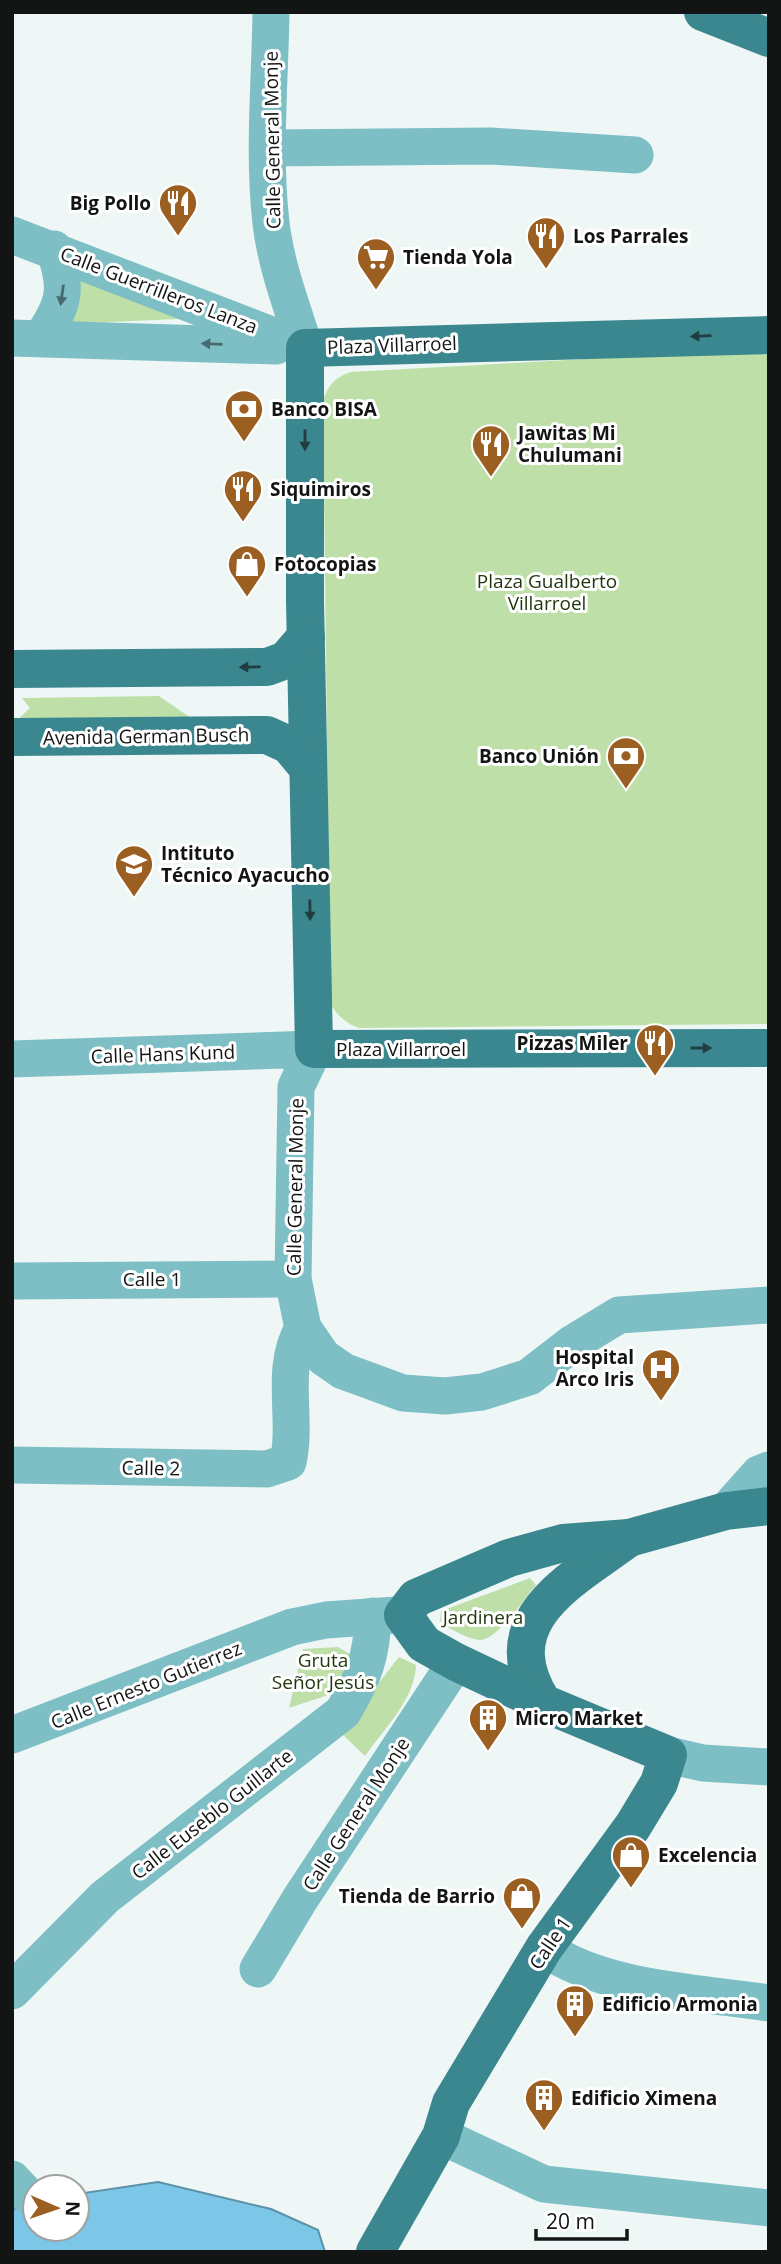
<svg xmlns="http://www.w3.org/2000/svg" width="781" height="2264" viewBox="0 0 781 2264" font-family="'Open Sans',sans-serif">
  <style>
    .green { fill: #bee0a8 }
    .water { fill: #7cc7e8; stroke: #5c92a8; stroke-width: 2 }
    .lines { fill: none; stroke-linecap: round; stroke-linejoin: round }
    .minor { stroke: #7ebfc6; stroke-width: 37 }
    .major { stroke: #3b878f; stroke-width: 38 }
    .oneway { fill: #486a6d }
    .oneway2 { fill: #203d3f }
    .labels { text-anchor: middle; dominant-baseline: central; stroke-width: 6; stroke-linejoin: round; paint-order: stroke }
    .street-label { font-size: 19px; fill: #121514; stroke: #fff }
    .poi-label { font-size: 19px; font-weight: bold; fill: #121514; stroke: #fff; text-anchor: start }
    .park-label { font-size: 19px; fill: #1f360d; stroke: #fff }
  </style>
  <rect width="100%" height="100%" fill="#eef7f5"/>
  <g class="green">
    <path d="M 75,272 L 201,318 L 64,324 Z"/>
    <path d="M 769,349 L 769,1024 L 359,1028 C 336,1021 328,999 316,980 L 330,999 L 323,400 C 329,385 335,377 351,372 Z"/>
    <path d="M 159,696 L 191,718 L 23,720 L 20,717 L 30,708 L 22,698 Z"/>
    <path d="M 530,1578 L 536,1585 C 525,1598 497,1640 480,1640 C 469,1640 454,1630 443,1625 L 440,1621 L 441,1611 Z"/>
    <path d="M 338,1647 L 353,1656 L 337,1692 L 289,1708 L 303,1649 Z"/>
    <path d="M 399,1657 L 416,1665 C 415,1699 384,1729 365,1756 L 340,1732 Z"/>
  </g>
  <path class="water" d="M 158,2182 L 271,2209 L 318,2230 L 325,2252 L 12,2252 L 12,2210 L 35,2201 L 35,2229 L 77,2229 L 77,2194 Z"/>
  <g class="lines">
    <g class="minor">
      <path d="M 271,12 C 270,82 263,154 271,223 C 276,266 292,307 305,348"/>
      <path d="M 268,148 L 491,146 L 635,155"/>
      <path d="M 12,235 L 305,348"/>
      <path d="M 42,337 C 65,303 68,288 54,249"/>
      <path d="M 12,338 L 276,346"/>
      <path d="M 12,1059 L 314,1049 L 296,1087 L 293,1279 L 303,1328 L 323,1357 L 343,1371 L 403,1393 L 445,1396 L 482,1392 L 529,1377 L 573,1343 L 619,1315 L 769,1305"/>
      <path d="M 12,1281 L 293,1279"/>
      <path d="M 12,1465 L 267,1469 L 288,1462 C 298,1418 279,1369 303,1328"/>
      <path d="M 726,1511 L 759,1474 L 769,1470"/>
      <path d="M 12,1735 L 292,1627 L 326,1620 L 396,1615"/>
      <path d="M 668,1755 L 703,1763 L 769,1767"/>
      <path d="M 544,1948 C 604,1990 698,1992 769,2003"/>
      <path d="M 258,1969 L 300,1899 L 456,1662"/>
      <path d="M 12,1991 L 105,1897 L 343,1712 C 363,1678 372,1657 373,1616"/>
      <path d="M 441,2136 L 544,2184 L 769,2208"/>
      <path d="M 12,2179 L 26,2194"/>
    </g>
    <g class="major">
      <path d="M 703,12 L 769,38"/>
      <path d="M 769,335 L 305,348 L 305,601 L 314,1049 L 769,1048"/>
      <path d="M 12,669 L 267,667 L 286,660 L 306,637"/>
      <path d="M 12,737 L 267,735 L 289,745 L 308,768"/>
      <path d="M 543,1703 C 490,1620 571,1581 629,1538"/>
      <path d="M 375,2252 L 441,2136 L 451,2103 L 544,1948 L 633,1826 L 659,1783 L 668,1755 L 543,1703 L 456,1662 L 424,1644 L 403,1615 L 416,1598 L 509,1558 L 563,1543 L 629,1538 L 726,1511 L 769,1506"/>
    </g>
  </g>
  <defs><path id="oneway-solid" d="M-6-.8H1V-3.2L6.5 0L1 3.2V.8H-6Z" transform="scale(1.75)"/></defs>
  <g class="oneway">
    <use href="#oneway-solid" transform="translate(62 295) rotate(98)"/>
    <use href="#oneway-solid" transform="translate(212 344) rotate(-178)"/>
  </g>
  <g class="oneway2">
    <use href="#oneway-solid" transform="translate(701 336) rotate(178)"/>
    <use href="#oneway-solid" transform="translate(305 440) rotate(90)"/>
    <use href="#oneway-solid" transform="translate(250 667) rotate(179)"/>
    <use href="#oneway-solid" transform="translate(310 910) rotate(89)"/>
    <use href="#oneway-solid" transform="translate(701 1048)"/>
  </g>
  <defs>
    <g id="restaurant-pin" transform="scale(2.0125)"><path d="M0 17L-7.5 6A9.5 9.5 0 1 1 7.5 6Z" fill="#9b5f21" stroke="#fff"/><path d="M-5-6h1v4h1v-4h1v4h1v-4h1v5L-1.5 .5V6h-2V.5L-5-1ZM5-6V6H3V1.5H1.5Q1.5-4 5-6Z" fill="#fff"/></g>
    <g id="supermarket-pin" transform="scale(2.0125)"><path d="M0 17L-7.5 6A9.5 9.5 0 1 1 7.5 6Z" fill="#9b5f21" stroke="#fff"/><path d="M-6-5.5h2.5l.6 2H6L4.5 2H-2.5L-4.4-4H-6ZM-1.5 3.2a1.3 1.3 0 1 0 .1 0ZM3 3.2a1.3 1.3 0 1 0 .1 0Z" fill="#fff"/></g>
    <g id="bank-pin" transform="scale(2.0125)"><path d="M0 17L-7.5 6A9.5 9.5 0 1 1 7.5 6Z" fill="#9b5f21" stroke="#fff"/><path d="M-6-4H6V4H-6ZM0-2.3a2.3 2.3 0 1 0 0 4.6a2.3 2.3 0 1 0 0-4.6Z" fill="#fff"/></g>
    <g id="shop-pin" transform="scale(2.0125)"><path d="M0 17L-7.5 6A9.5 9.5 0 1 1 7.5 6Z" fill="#9b5f21" stroke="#fff"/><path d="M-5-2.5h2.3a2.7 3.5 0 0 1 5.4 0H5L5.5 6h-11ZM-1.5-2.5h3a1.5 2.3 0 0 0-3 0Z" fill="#fff"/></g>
    <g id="university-pin" transform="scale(2.0125)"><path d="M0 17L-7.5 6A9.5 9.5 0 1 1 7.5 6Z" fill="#9b5f21" stroke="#fff"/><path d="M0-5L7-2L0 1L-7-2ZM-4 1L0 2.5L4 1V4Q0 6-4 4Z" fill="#fff"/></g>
    <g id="hospital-pin" transform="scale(2.0125)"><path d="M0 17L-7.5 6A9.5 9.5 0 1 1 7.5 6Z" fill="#9b5f21" stroke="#fff"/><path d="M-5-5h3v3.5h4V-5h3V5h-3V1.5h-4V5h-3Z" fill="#fff"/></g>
    <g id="building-pin" transform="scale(2.0125)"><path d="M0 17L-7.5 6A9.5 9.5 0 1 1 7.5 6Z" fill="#9b5f21" stroke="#fff"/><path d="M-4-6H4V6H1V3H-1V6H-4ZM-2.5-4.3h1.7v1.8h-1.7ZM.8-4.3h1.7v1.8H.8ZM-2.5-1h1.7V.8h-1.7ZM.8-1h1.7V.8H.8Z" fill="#fff"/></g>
  </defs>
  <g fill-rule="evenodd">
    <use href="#restaurant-pin" x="178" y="203"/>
    <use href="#restaurant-pin" x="546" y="236"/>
    <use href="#supermarket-pin" x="376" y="257"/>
    <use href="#bank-pin" x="244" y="409"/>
    <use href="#restaurant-pin" x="491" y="444"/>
    <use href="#restaurant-pin" x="243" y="489"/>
    <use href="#shop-pin" x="247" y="564"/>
    <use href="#bank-pin" x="626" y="756"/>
    <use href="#university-pin" x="134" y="864"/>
    <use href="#restaurant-pin" x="655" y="1043"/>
    <use href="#hospital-pin" x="661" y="1368"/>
    <use href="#building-pin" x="488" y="1718"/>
    <use href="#shop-pin" x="631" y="1855"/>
    <use href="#shop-pin" x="522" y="1896"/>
    <use href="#building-pin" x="575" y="2004"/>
    <use href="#building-pin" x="544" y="2098"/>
  </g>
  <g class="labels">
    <g class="street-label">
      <text transform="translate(272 140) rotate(-91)">Calle General Monje</text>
      <text transform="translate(159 290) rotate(21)">Calle Guerrilleros Lanza</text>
      <text transform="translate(392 345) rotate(-2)">Plaza Villarroel</text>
      <text transform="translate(146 736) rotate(-1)">Avenida German Busch</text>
      <text x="401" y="1049">Plaza Villarroel</text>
      <text transform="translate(163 1054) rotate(-2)">Calle Hans Kund</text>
      <text transform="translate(295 1187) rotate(-89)">Calle General Monje</text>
      <text x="152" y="1279">Calle 1</text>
      <text transform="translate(151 1468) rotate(1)">Calle 2</text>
      <text transform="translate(146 1685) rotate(-22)">Calle Ernesto Gutierrez</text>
      <text transform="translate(212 1814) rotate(-38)">Calle Euseblo Guillarte</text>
      <text transform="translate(356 1814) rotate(-57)">Calle General Monje</text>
      <text transform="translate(550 1943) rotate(-56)">Calle 1</text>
    </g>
    <g class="poi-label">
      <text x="151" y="203" text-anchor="end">Big Pollo</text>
      <text x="573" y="236">Los Parrales</text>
      <text x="403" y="257">Tienda Yola</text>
      <text x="271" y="409">Banco BISA</text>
      <text x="518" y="433">Jawitas Mi<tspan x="518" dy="22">Chulumani</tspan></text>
      <text x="270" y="489">Siquimiros</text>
      <text x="274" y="564">Fotocopias</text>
      <text x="599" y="756" text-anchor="end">Banco Unión</text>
      <text x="161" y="853">Intituto<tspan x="161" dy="22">Técnico Ayacucho</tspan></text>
      <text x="628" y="1043" text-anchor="end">Pizzas Miler</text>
      <text x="634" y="1357" text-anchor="end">Hospital<tspan x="634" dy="22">Arco Iris</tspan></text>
      <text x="515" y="1718">Micro Market</text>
      <text x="658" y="1855">Excelencia</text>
      <text x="495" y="1896" text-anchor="end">Tienda de Barrio</text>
      <text x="602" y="2004">Edificio Armonia</text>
      <text x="571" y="2098">Edificio Ximena</text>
    </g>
    <g class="park-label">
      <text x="547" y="581">Plaza Gualberto<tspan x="547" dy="22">Villarroel</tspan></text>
      <text x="483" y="1617">Jardinera</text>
      <text x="323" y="1660">Gruta<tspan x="323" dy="22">Señor Jesús</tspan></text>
    </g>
  </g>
  <rect width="781" height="2264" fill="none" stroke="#121514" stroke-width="28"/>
  <g transform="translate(56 2208) rotate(92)"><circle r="33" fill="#ffffff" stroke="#a0a1a1" stroke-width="2"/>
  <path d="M0-5L12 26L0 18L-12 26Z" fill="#9b5f21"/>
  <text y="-10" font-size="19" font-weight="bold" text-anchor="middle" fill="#121514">N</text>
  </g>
  <path d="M536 2229v10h91v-10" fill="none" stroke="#121514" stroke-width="3.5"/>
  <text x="546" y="2229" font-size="21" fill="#121514" stroke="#ffffff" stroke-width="5" paint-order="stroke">20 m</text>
</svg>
